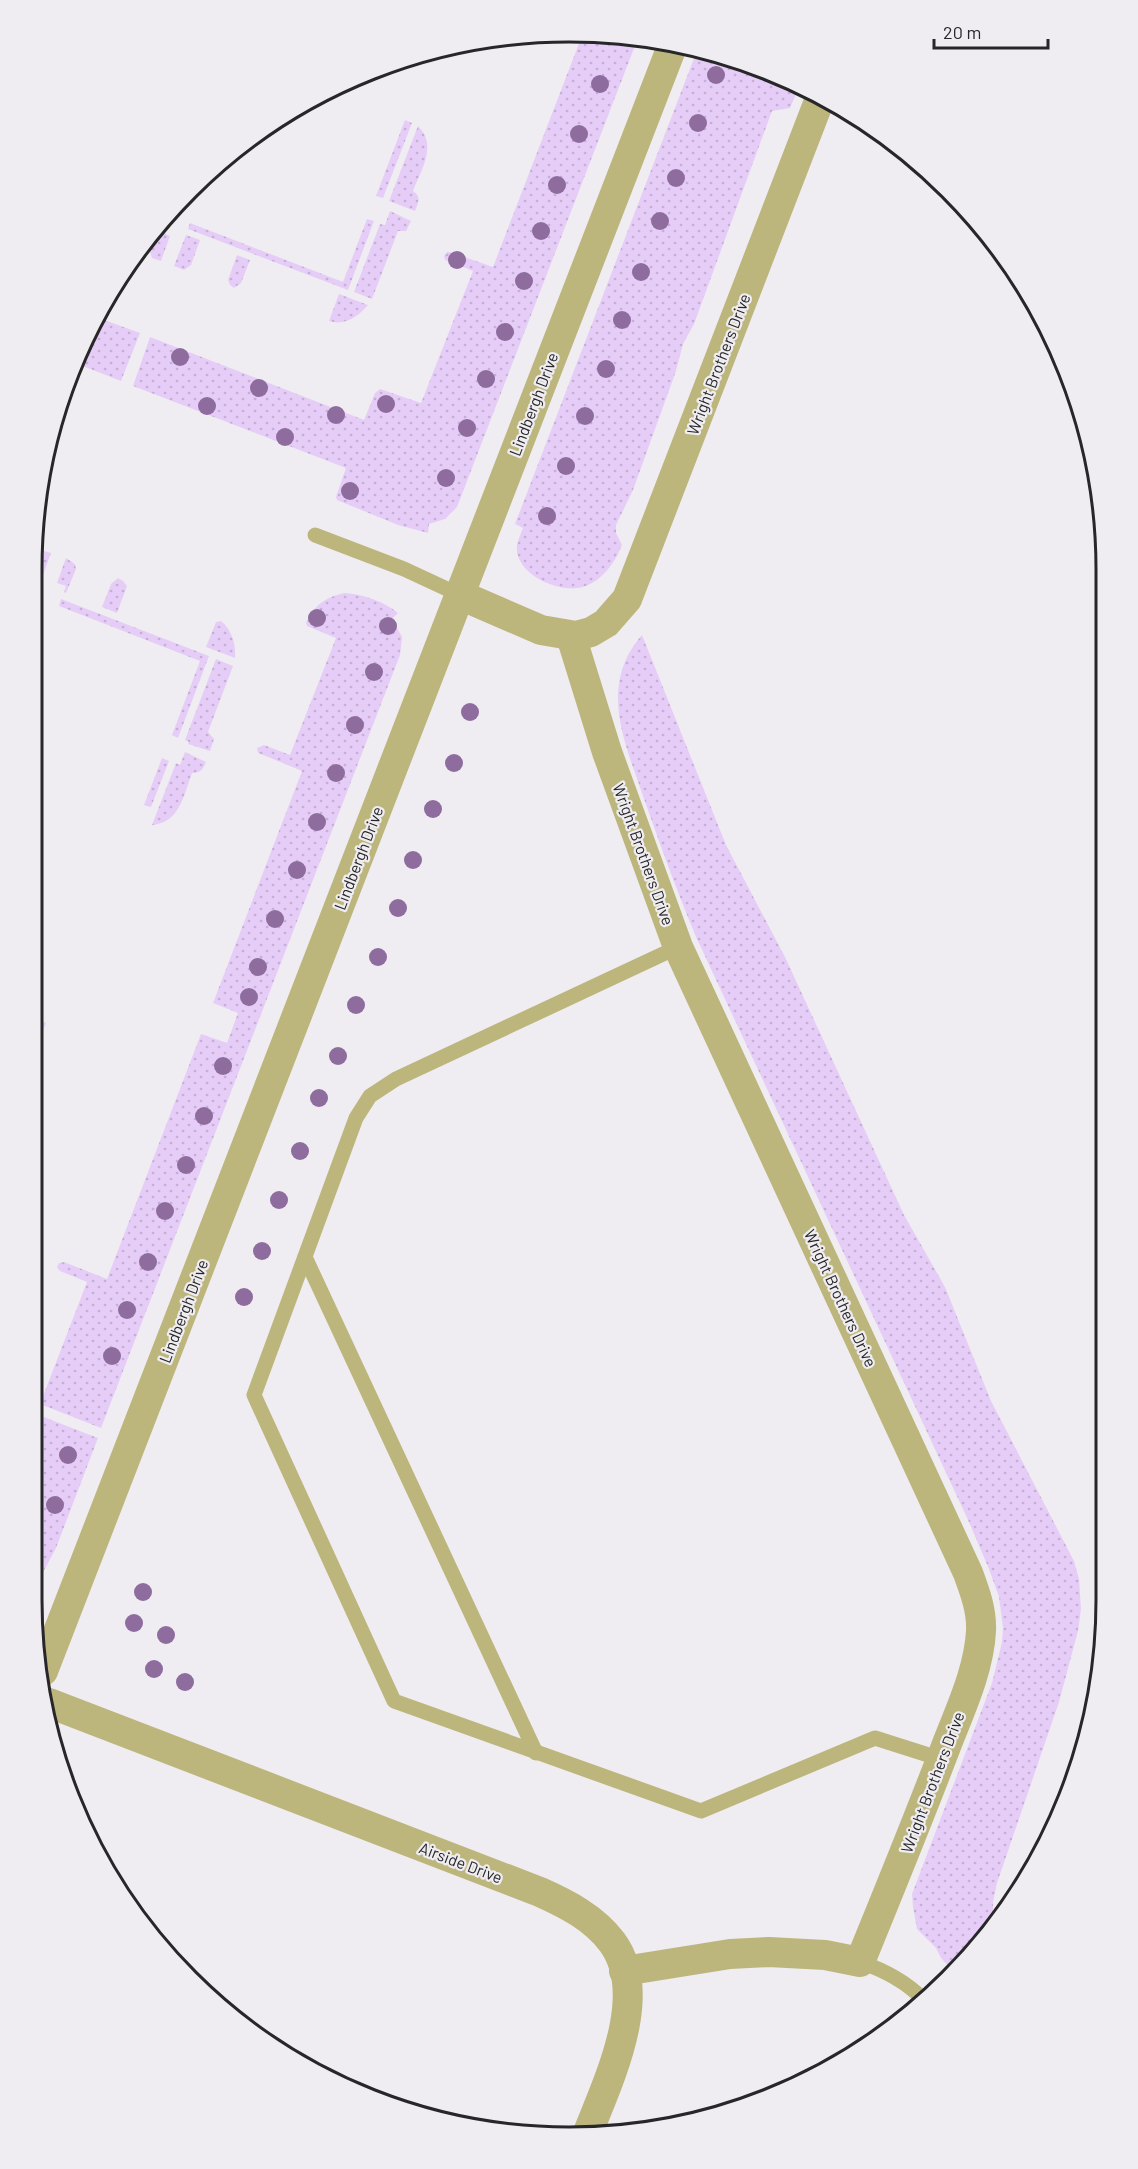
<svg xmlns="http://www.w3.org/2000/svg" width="1138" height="2169" viewBox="0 0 1138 2169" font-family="Barlow,sans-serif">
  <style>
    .grass { fill: url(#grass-dots) }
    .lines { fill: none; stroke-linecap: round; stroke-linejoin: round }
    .service { stroke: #bcb67d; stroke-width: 15 }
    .minor { stroke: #bcb67d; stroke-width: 30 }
    .tree { fill: #8e6c9e }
    .labels { text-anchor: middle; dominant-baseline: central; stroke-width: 4.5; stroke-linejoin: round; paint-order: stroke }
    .street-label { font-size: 16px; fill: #272628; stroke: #efedf1 }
    .rim { fill: none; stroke: #272628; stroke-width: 3 }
  </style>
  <defs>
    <pattern id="grass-dots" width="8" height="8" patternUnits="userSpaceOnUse" patternTransform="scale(1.5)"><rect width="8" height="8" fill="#e6cdf8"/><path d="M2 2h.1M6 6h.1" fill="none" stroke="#c5b0d5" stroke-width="1.8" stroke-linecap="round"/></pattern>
  </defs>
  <rect width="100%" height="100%" fill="#efedf1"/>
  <g class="grass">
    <path d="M 583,33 L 604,33 L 638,38 L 457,507 L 445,519 L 429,524 L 428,533 L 398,525 L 337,500 L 336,497 L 346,468 L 133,386 L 150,337 L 364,420 L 375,393 L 380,389 L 421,403 L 473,271 L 445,260 L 444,256 L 447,252 L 450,252 L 493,267 Z"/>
    <path d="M 698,48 L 708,50 L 800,84 L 790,108 L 772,111 L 694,324 L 683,344 L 676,371 L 633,490 L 616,525 L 616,533 L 622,545 C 615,563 602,581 583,587 C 560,594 513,574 517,545 C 518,540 521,533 523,528 L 515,524 Z"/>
    <path d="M 405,120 L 412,123 L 383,198 L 376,196 Z"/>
    <path d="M 418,126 C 438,145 421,170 413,191 C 422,197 418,203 415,211 L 389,201 Z"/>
    <path d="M 390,211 L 411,221 L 406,231 L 398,231 L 372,299 L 354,292 L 380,224 L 385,225 Z"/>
    <path d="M 367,219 L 374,221 L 348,290 L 188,229 L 190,223 L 343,282 Z"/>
    <path d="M 160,225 L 163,226 L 161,232 L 170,236 L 161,261 L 152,258 L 150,252 Z"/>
    <path d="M 186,235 L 200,240 L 191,265 L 184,270 L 174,266 Z"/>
    <path d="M 237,255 L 250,260 L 241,283 L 234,288 L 230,285 L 228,280 Z"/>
    <path d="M 339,294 L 368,305 C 358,317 344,326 329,321 Z"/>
    <path d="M 96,317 L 140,333 L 121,381 L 75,363 L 87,331 Z"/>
    <path d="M 41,550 L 51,553 L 40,583 L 33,580 L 33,568 Z"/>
    <path d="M 66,558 L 75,564 L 76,569 L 66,593 L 64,592 L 66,586 L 57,583 Z"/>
    <path d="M 118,578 L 123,581 L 127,586 L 117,613 L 102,607 L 111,584 Z"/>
    <path d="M 345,593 C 362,594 385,602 398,613 L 392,619 L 402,637 L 400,655 L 101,1428 L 40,1404 L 87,1282 L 60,1271 L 57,1267 L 59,1263 L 64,1262 L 107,1279 L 201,1034 L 227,1043 L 238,1013 L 213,1003 L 302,771 L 261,754 L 258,753 L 257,748 L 264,745 L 290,755 L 336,638 L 307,626 L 306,623 C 314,605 326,597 345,593 Z"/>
    <path d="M 61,599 L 209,656 L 178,738 L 172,735 L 200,661 L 59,606 Z"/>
    <path d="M 221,621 C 232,630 236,644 235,658 L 206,647 L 216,622 Z"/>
    <path d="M 642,635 L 726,845 L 785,957 L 904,1215 L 945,1287 L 991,1401 L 1074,1561 L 1079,1579 L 1081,1609 L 1078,1631 L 1059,1702 L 997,1883 L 993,1902 L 993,1918 L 954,1972 L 941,1958 L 936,1948 L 917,1929 L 913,1907 L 912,1894 L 992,1683 L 1002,1642 L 1003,1628 L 999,1597 L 989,1569 L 969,1522 L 697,939 C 677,892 660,844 643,796 C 632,763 617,729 618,694 C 619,671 627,652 642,635 Z"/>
    <path d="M 216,659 L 233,666 L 208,732 L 214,739 L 210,751 L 188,744 L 189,742 L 185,740 Z"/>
    <path d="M 185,752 L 206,762 C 203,769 201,773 192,773 C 184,794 180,823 152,825 L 176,763 L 180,765 Z"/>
    <path d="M 162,758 L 169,761 L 151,807 L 144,805 Z"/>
    <path d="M 32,1017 L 46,1023 L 32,1058 Z"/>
    <path d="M 32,1136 C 49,1152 39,1171 32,1189 Z"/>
    <path d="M 36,1414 L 98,1438 L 56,1548 L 32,1593 L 32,1426 Z"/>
  </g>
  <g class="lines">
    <g class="service">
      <path d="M 315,535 L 404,569 L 460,595"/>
      <path d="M 678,947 L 396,1079 L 370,1096 L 356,1118 L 254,1395 L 394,1701 L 701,1811 L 875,1738 L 941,1759"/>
      <path d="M 305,1257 L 536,1753"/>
      <path d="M 860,1962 C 884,1970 905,1981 923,1999"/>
    </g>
    <g class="minor">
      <path d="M 460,595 L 541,630 L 576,636 L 591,632 L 606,623 L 627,599 L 821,96"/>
      <path d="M 571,636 L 607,752 L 678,947 L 968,1573 C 975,1592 982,1611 981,1631 C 979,1671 959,1712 945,1749 C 918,1820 889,1891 860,1962 L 825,1955 L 769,1952 L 730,1954 L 624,1971"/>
      <path d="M 43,1671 L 673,44"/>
      <path d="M 49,1703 L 540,1892 C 567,1904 594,1918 612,1942 C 651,1994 608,2081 587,2135"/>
    </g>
  </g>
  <g class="tree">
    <circle cx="716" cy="75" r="9"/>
    <circle cx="600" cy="84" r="9"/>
    <circle cx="698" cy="123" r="9"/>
    <circle cx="579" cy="134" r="9"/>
    <circle cx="676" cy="178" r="9"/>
    <circle cx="557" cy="185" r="9"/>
    <circle cx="660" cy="221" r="9"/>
    <circle cx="541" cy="231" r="9"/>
    <circle cx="457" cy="260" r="9"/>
    <circle cx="641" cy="272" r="9"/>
    <circle cx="524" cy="281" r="9"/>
    <circle cx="622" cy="320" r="9"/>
    <circle cx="505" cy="332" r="9"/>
    <circle cx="180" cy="357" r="9"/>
    <circle cx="606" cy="369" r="9"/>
    <circle cx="486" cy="379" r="9"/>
    <circle cx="259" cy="388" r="9"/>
    <circle cx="386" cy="404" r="9"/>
    <circle cx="207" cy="406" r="9"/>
    <circle cx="336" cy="415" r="9"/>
    <circle cx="585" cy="416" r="9"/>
    <circle cx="467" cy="428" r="9"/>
    <circle cx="285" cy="437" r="9"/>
    <circle cx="566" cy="466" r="9"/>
    <circle cx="446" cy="478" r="9"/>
    <circle cx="350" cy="491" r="9"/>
    <circle cx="547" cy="516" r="9"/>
    <circle cx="317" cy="618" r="9"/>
    <circle cx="388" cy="626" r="9"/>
    <circle cx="374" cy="672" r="9"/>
    <circle cx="470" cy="712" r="9"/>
    <circle cx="355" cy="725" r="9"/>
    <circle cx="454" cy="763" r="9"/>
    <circle cx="336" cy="773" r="9"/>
    <circle cx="433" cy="809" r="9"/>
    <circle cx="317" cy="822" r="9"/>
    <circle cx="413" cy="860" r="9"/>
    <circle cx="297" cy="870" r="9"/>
    <circle cx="398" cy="908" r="9"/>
    <circle cx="275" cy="919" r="9"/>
    <circle cx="378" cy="957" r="9"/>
    <circle cx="258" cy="967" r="9"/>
    <circle cx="249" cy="997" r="9"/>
    <circle cx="356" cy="1005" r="9"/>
    <circle cx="338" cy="1056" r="9"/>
    <circle cx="223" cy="1066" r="9"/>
    <circle cx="319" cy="1098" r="9"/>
    <circle cx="204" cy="1116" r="9"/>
    <circle cx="300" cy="1151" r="9"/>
    <circle cx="186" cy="1165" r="9"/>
    <circle cx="279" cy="1200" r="9"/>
    <circle cx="165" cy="1211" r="9"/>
    <circle cx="262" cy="1251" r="9"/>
    <circle cx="148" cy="1262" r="9"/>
    <circle cx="244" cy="1297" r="9"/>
    <circle cx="127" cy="1310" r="9"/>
    <circle cx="112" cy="1356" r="9"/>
    <circle cx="68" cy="1455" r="9"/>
    <circle cx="55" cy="1505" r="9"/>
    <circle cx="143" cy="1592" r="9"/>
    <circle cx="134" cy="1623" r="9"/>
    <circle cx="166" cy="1635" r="9"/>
    <circle cx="154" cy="1669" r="9"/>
    <circle cx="185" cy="1682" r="9"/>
  </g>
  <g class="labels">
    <g class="street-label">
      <text transform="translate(718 364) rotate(-69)">Wright Brothers Drive</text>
      <text transform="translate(533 404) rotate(-69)">Lindbergh Drive</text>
      <text transform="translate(644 854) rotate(70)">Wright Brothers Drive</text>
      <text transform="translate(358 858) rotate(-69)">Lindbergh Drive</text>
      <text transform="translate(841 1298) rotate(65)">Wright Brothers Drive</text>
      <text transform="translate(183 1311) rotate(-69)">Lindbergh Drive</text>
      <text transform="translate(932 1782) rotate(-69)">Wright Brothers Drive</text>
      <text transform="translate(461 1862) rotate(21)">Airside Drive</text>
    </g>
  </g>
  <path d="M0 0H1138V2169H0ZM569 42H569A527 527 0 0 1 1096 569V1600A527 527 0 0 1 569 2127H569A527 527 0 0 1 42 1600V569A527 527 0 0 1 569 42Z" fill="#efedf1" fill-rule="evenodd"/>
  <path class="rim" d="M569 42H569A527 527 0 0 1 1096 569V1600A527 527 0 0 1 569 2127H569A527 527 0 0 1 42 1600V569A527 527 0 0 1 569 42Z"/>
  <path d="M934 39v9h114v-9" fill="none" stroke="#272628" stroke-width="3"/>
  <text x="943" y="39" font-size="18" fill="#272628" stroke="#efedf1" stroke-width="4.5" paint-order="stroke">20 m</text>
</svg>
